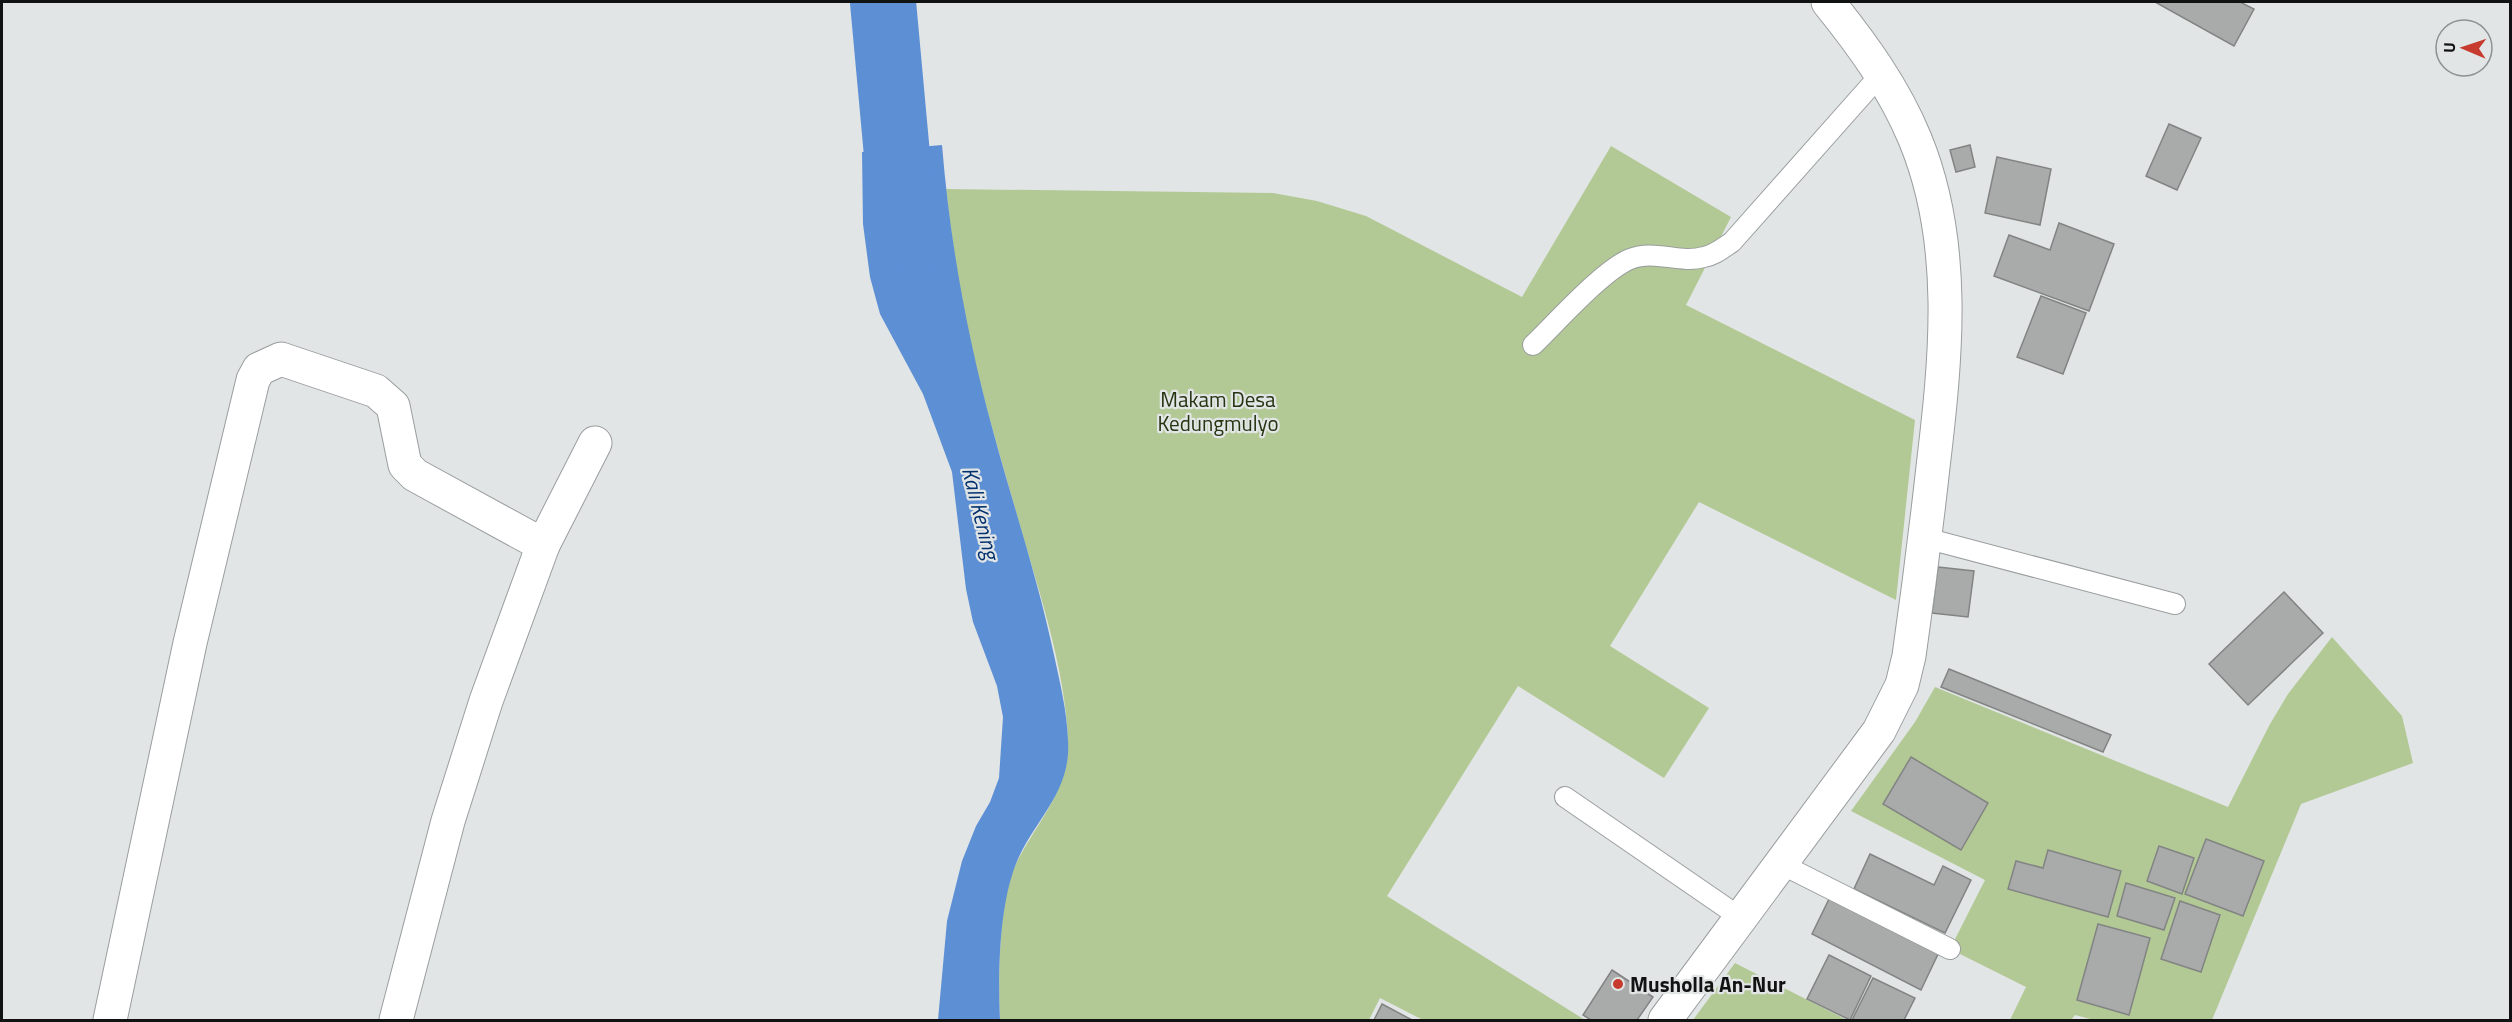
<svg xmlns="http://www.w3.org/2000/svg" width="2512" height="1022" viewBox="0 0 2512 1022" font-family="'Titillium Web',sans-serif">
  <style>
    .green { fill: #b3c995 }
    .water { fill: #5d8fd5 }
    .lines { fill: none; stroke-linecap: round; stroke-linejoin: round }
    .river { stroke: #5d8fd5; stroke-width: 66 }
    .building { fill: #a9abaa; stroke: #828483; stroke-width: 1.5 }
    .lane-casing { stroke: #9a9e9e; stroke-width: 22 }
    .street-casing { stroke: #9a9e9e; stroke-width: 35 }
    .lane { stroke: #fff; stroke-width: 20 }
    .street { stroke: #fff; stroke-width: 33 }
    .poi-dot { fill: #c73a2e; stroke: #e1e5e5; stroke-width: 2 }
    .labels { text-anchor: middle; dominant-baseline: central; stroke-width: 4.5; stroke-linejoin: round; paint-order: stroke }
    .park-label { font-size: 21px; fill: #263410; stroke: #e1e5e5 }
    .poi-label { font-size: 21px; font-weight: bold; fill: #111212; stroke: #e1e5e5; text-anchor: start }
    .water-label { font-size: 22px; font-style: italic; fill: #00306e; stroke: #e1e5e5 }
  </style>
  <rect width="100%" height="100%" fill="#e1e5e5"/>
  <g class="green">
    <path d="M 1611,146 L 1731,217 L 1686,305 L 1915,420 L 1896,600 L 1699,502 L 1610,646 L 1709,708 L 1664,778 L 1518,686 L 1387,896 L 1585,1020 L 1423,1020 L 1380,998 L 1369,1020 L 1000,1020 C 998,982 999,902 1014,868 C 1034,825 1070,791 1068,741 C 1066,669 1036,582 1016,512 C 1000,455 983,399 970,341 C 959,291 952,240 946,189 L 1273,193 L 1317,201 L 1366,216 L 1522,297 Z"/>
    <path d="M 2332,637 L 2402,716 L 2413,763 L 2301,804 L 2212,1020 L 2094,1020 L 2075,1015 L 2071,1020 L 2010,1020 L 2026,987 L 1950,949 L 1985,880 L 1851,811 L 1915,722 L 1935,687 L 2228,807 L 2270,724 L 2288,694 Z"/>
    <path d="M 1735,963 L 1847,1020 L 1693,1020 Z"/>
  </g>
  <path class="water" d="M 942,145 C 950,242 967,336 993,431 C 1013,505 1038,579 1054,655 C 1060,683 1067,711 1068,740 C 1072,796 1029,823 1013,872 C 999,914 998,976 1000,1020 L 938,1020 L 947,921 L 962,861 L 976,826 L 990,802 L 999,778 L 1003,717 L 997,686 L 973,622 L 966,589 L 952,472 L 923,394 L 880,314 L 870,277 L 863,224 L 862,152 Z"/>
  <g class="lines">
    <path class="river" d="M 883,2 L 897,155 L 914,238"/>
  </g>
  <g class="building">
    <path d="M 2155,2 L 2240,2 L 2254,9 L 2234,46 Z"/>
    <path d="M 2169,124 L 2201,138 L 2177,190 L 2146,176 Z"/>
    <path d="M 1970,145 L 1975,167 L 1956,172 L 1950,150 Z"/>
    <path d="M 1997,157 L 2051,169 L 2040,225 L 1985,213 Z"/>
    <path d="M 2059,223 L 2114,244 L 2089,311 L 1994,276 L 2009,235 L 2050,250 Z"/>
    <path d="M 2041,296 L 2086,313 L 2063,374 L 2017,357 Z"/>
    <path d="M 1938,567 L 1974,571 L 1968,617 L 1932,613 Z"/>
    <path d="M 2284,592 L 2323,633 L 2248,705 L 2209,664 Z"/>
    <path d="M 1949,669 L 2111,735 L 2103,752 L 1941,687 Z"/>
    <path d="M 1911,757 L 1988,803 L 1961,850 L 1883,804 Z"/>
    <path d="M 2206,839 L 2264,861 L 2243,916 L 2185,894 Z"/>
    <path d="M 2159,846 L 2194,858 L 2182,894 L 2147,881 Z"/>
    <path d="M 2048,850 L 2121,871 L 2108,917 L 2008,889 L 2016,861 L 2043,868 Z"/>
    <path d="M 1870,854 L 1934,885 L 1943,866 L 1971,880 L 1945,933 L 1854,889 Z"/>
    <path d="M 2126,883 L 2175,898 L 2164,930 L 2117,916 Z"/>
    <path d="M 1830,897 L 1939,952 L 1921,990 L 1812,934 Z"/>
    <path d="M 2180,901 L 2220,915 L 2201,972 L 2161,959 Z"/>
    <path d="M 2098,924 L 2150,938 L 2129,1015 L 2077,1000 Z"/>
    <path d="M 1829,955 L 1871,976 L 1850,1020 L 1807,999 Z"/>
    <path d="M 1612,970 L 1653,997 L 1637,1020 L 1591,1020 L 1583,1015 Z"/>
    <path d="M 1873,978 L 1915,998 L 1904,1020 L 1852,1020 Z"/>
    <path d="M 1382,1004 L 1412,1020 L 1374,1020 Z"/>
  </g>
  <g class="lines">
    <g class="lane-casing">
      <g id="lane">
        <path d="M 1533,345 C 1556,323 1603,270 1630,259 C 1655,249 1679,264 1704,257 C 1715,255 1723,248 1732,242 L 1881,74"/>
        <path d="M 1925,538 L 2175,604"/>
        <path d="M 1565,797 L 1741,918"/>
        <path d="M 1781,864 L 1950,949"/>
      </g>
    </g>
    <g class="street-casing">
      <g id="street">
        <path d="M 543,545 L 595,443"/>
        <path d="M 110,1020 L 190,643 L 253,380 L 259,369 L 281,359 L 376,391 L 393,406 L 405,465 L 415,475 L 543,545 L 486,701 L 448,821 L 396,1020"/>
        <path d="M 1665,1020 L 1879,731 L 1902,685 L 1909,656 C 1918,593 1926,530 1933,467 C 1946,358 1958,243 1915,139 C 1894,88 1862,44 1828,2"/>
      </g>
    </g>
    <use href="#lane" class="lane"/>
    <use href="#street" class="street"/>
  </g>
  <circle class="poi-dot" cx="1618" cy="984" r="6"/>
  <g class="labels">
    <g class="park-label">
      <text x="1218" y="399">Makam Desa<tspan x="1218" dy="24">Kedungmulyo</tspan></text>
    </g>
    <g class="poi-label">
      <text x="1630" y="984">Musholla An-Nur</text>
    </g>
    <g class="water-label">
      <text transform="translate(981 513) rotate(76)">Kali Kening</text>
    </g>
  </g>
  <rect width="2512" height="1022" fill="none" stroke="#111212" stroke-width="6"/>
  <g transform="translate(2464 48) rotate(272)"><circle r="28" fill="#e1e5e5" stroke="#8e9191" stroke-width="1.5"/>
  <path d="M0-4.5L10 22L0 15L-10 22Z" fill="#c73a2e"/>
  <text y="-9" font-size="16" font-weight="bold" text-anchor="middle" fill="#111212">U</text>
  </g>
</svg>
